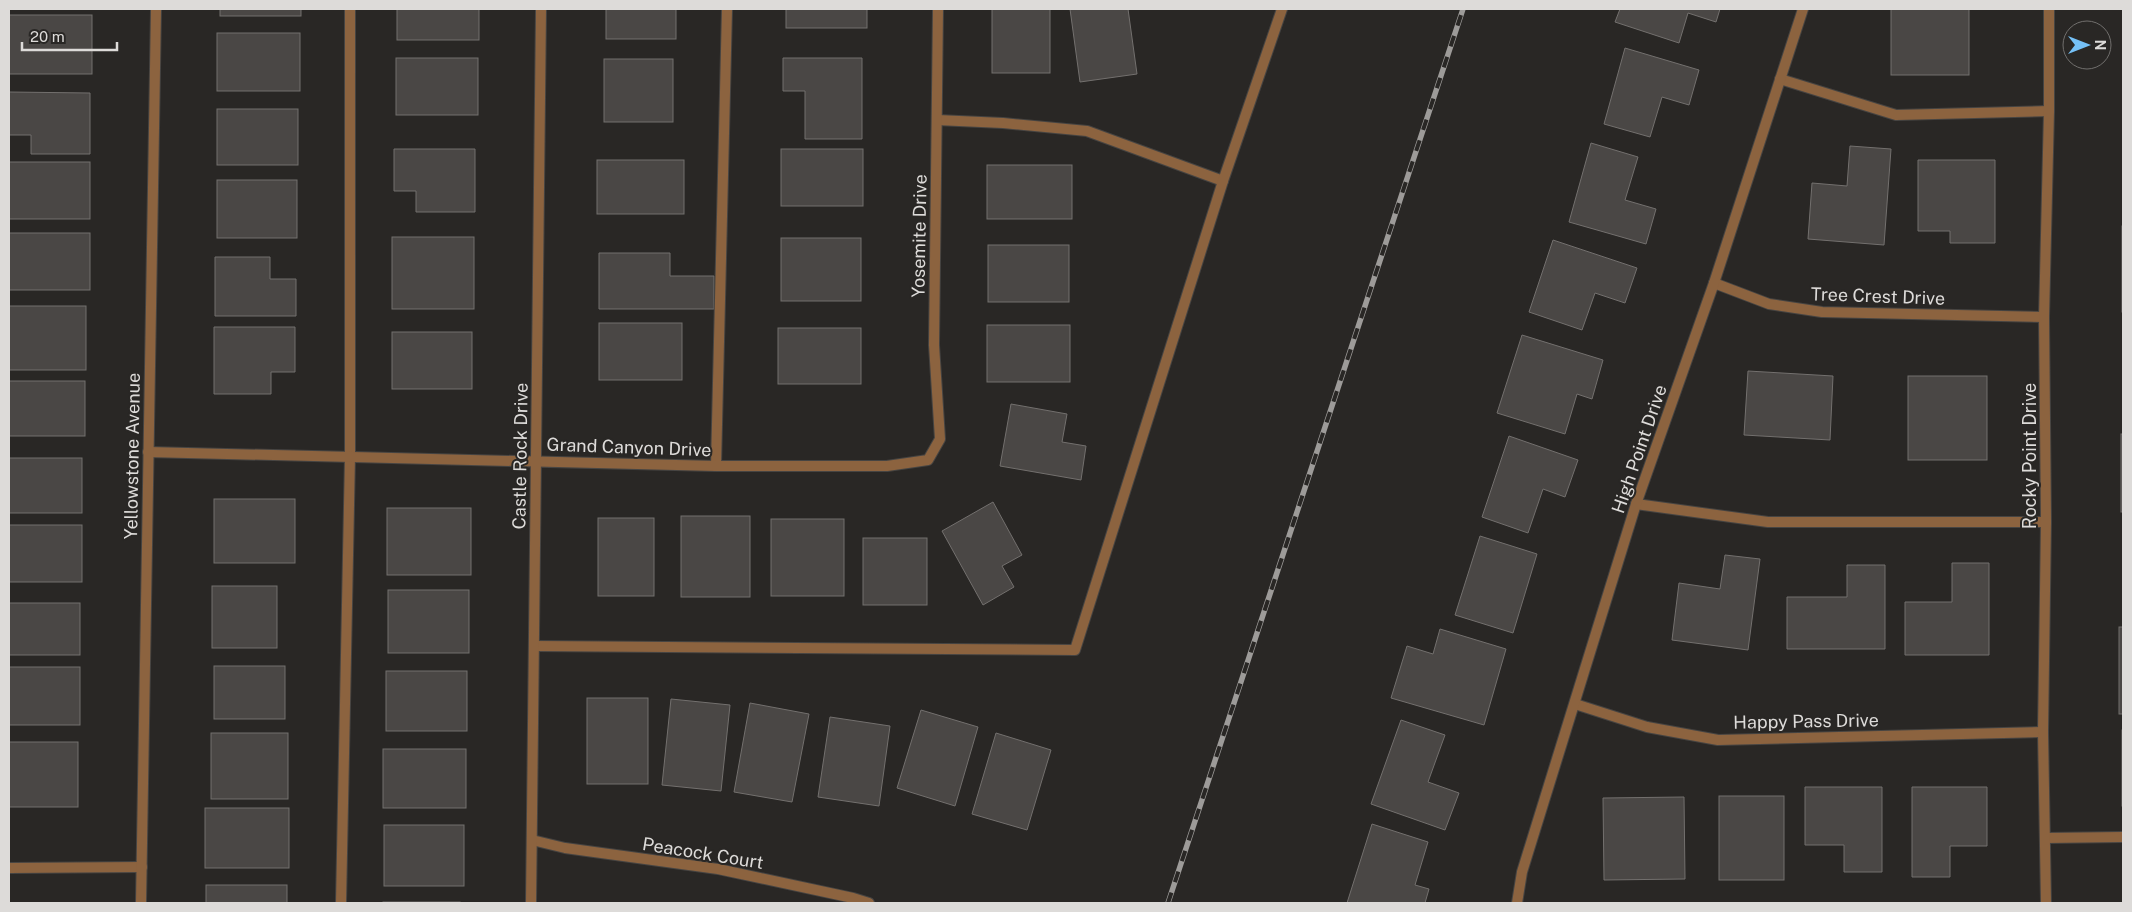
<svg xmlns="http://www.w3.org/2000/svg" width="2132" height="912" viewBox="0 0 2132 912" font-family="'Public Sans',sans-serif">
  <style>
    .building { fill: #4a4745; stroke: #73706e }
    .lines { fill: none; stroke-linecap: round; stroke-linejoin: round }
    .service-casing { stroke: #464442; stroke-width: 12 }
    .minor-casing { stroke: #464442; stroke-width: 12 }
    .service { stroke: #8c633f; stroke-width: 10 }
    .minor { stroke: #8c633f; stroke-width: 10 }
    .rail-casing { stroke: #9d9b99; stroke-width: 5.5 }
    .rail { stroke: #292725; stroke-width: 4; stroke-dasharray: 11; stroke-linecap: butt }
    .labels { text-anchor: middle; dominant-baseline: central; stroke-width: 4; stroke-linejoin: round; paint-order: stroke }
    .street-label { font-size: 18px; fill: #dddbd9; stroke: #292725 }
  </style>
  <rect width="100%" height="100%" fill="#292725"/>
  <g class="building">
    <rect x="220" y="9" width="81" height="7"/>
    <rect x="397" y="9" width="82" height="31"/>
    <rect x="606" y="9" width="70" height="30"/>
    <rect x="786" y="9" width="81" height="19"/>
    <rect x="992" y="9" width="58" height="64"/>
    <path d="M 1070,9 L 1128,9 L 1137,74 L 1080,82 Z"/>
    <path d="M 1620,9 L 1720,9 L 1716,22 L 1688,13 L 1679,43 L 1615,22 Z"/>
    <rect x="1891" y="9" width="78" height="66"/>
    <rect x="9" y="15" width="83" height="59"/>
    <rect x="217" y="33" width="83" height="58"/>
    <path d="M 1625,48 L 1699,70 L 1689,105 L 1662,97 L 1650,137 L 1604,124 Z"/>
    <rect x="396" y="58" width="82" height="57"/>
    <path d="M 783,58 L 862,58 L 862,139 L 805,139 L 805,91 L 783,91 Z"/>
    <rect x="604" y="59" width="69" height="63"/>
    <path d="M 9,92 L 90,93 L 90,154 L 31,154 L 31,135 L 9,135 Z"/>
    <rect x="217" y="109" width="81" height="56"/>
    <path d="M 1591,143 L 1638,157 L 1625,200 L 1656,209 L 1646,244 L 1569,222 Z"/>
    <path d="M 1850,146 L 1891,149 L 1884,245 L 1808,239 L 1812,183 L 1847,186 Z"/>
    <path d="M 394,149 L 475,149 L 475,212 L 416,212 L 416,191 L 394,191 Z"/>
    <rect x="781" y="149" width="82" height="57"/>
    <rect x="597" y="160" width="87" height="54"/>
    <path d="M 1918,160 L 1995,160 L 1995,243 L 1950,243 L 1950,231 L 1918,231 Z"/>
    <rect x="9" y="162" width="81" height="57"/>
    <rect x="987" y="165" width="85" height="54"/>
    <rect x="217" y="180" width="80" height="58"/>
    <rect x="2122" y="226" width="1" height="86"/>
    <rect x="9" y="233" width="81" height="57"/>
    <rect x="392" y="237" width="82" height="72"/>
    <rect x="781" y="238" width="80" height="63"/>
    <path d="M 1553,240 L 1637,268 L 1625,303 L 1595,293 L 1582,330 L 1529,312 Z"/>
    <rect x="988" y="245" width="81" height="57"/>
    <path d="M 599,253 L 670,253 L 670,276 L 714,276 L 714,309 L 599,309 Z"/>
    <path d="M 215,257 L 270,257 L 270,279 L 296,279 L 296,316 L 215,316 Z"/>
    <rect x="9" y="306" width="77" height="64"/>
    <rect x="599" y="323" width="83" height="57"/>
    <rect x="987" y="325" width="83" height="57"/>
    <path d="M 214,327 L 295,327 L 295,372 L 271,372 L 271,394 L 214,394 Z"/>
    <rect x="778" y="328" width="83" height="56"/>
    <rect x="392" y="332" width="80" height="57"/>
    <path d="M 1522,335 L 1603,360 L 1592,399 L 1577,394 L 1565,434 L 1497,413 Z"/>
    <path d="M 1748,371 L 1833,376 L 1830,440 L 1744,435 Z"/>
    <rect x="1908" y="376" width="79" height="84"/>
    <rect x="9" y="381" width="76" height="55"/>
    <path d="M 1011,404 L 1067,414 L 1062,442 L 1086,446 L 1081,480 L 1000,466 Z"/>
    <rect x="2121" y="434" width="2" height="78"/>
    <path d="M 1509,436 L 1578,460 L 1565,497 L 1543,489 L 1528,533 L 1482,517 Z"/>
    <rect x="9" y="458" width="73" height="55"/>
    <rect x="214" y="499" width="81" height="64"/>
    <path d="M 993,502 L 1022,555 L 1002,566 L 1014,587 L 983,605 L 942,531 Z"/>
    <rect x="387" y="508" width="84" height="67"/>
    <rect x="681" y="516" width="69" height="81"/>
    <rect x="598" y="518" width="56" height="78"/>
    <rect x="771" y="519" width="73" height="77"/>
    <rect x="9" y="525" width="73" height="57"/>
    <path d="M 1480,536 L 1537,554 L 1513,633 L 1455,615 Z"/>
    <rect x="863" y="538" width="64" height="67"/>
    <path d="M 1725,555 L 1760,559 L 1748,650 L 1672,640 L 1679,583 L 1720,589 Z"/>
    <path d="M 1952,563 L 1989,563 L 1989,655 L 1905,655 L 1905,602 L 1952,602 Z"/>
    <path d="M 1847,565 L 1885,565 L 1885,649 L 1787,649 L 1787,597 L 1847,597 Z"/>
    <rect x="212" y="586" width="65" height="62"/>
    <rect x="388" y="590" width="81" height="63"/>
    <rect x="9" y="603" width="71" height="52"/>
    <rect x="2119" y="627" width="4" height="87"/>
    <path d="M 1440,629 L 1506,649 L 1484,725 L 1391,698 L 1407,646 L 1433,654 Z"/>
    <rect x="214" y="666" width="71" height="53"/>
    <rect x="9" y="667" width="71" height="58"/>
    <rect x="386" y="671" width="81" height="60"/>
    <rect x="587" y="698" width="61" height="86"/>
    <path d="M 671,699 L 730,705 L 721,791 L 662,785 Z"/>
    <path d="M 750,703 L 809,714 L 792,802 L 734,792 Z"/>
    <path d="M 921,710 L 978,727 L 955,806 L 897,788 Z"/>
    <path d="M 830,717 L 890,726 L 879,806 L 818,797 Z"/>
    <path d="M 1401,720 L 1445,735 L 1428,782 L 1459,793 L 1445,830 L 1371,804 Z"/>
    <rect x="2122" y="730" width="1" height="76"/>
    <rect x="211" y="733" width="77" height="66"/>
    <path d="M 996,733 L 1051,750 L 1027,830 L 972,814 Z"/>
    <rect x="9" y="742" width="69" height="65"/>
    <rect x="383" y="749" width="83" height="59"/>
    <path d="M 1805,787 L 1882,787 L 1882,872 L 1844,872 L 1844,845 L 1805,845 Z"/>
    <path d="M 1912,787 L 1987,787 L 1987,846 L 1950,846 L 1950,877 L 1912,877 Z"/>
    <rect x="1719" y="796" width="65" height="84"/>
    <path d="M 1684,797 L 1685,879 L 1604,880 L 1603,798 Z"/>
    <rect x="205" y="808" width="84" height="60"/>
    <path d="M 1372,824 L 1428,842 L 1415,885 L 1429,889 L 1425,903 L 1347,903 Z"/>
    <rect x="384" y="825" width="80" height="61"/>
    <rect x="206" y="885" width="81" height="18"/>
    <rect x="383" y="902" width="77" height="1"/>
  </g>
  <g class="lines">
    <g class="service-casing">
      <g id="service">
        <path d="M 1780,79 L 1896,115 L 2049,111"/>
        <path d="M 937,120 L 1003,123 L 1087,131 L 1223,181"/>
        <path d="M 716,466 L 727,9"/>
        <path d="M 1636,504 L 1768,522 L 2046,522"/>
        <path d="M 534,646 L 1075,650 L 1223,181 L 1282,9"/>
        <path d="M 2045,838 L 2123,837"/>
        <path d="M 341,903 L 350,456 L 350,9"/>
      </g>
    </g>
    <g class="minor-casing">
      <g id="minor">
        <path d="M 1714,283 L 1769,304 L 1822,312 L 2044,317"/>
        <path d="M 148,452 L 716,466 L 887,466 L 928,460 L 940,439 L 934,345 L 938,9"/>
        <path d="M 1575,704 L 1647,727 L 1718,740 L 2043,732"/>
        <path d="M 532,840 L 565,848 L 718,869 L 853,898 L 869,903"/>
        <path d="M 9,868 L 142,867"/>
        <path d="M 141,903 L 156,9"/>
        <path d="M 531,903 L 541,9"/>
        <path d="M 1517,903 L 1522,872 L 1636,504 L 1714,283 L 1803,9"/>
        <path d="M 2046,903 L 2043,732 L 2046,522 L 2044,317 L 2049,111 L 2049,9"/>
      </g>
    </g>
    <use href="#service" class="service"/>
    <use href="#minor" class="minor"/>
    <g class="rail-casing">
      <path id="rail" d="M 1168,903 L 1463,9"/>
    </g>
    <use href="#rail" class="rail"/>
  </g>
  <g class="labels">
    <g class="street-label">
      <text transform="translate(919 236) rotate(-89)">Yosemite Drive</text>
      <text transform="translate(1878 296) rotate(2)">Tree Crest Drive</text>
      <text transform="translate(629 447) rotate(2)">Grand Canyon Drive</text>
      <text transform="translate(1639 449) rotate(-71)">High Point Drive</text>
      <text transform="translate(132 456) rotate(-89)">Yellowstone Avenue</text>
      <text transform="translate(520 456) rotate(-89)">Castle Rock Drive</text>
      <text transform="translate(2029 456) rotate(-90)">Rocky Point Drive</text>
      <text transform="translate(1806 721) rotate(-1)">Happy Pass Drive</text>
      <text transform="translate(703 853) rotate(9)">Peacock Court</text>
    </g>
  </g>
  <rect width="2132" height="912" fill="none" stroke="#dddbd9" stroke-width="20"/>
  <g transform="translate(2087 45) rotate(90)"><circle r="24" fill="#292725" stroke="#716f6d"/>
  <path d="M0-4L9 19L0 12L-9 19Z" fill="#75c0f6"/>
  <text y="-8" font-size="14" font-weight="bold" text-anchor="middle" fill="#dddbd9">N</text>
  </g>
  <path d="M22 42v8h95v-8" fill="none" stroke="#dddbd9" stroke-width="2.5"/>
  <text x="30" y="42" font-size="15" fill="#dddbd9" stroke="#292725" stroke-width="4" paint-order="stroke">20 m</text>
</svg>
